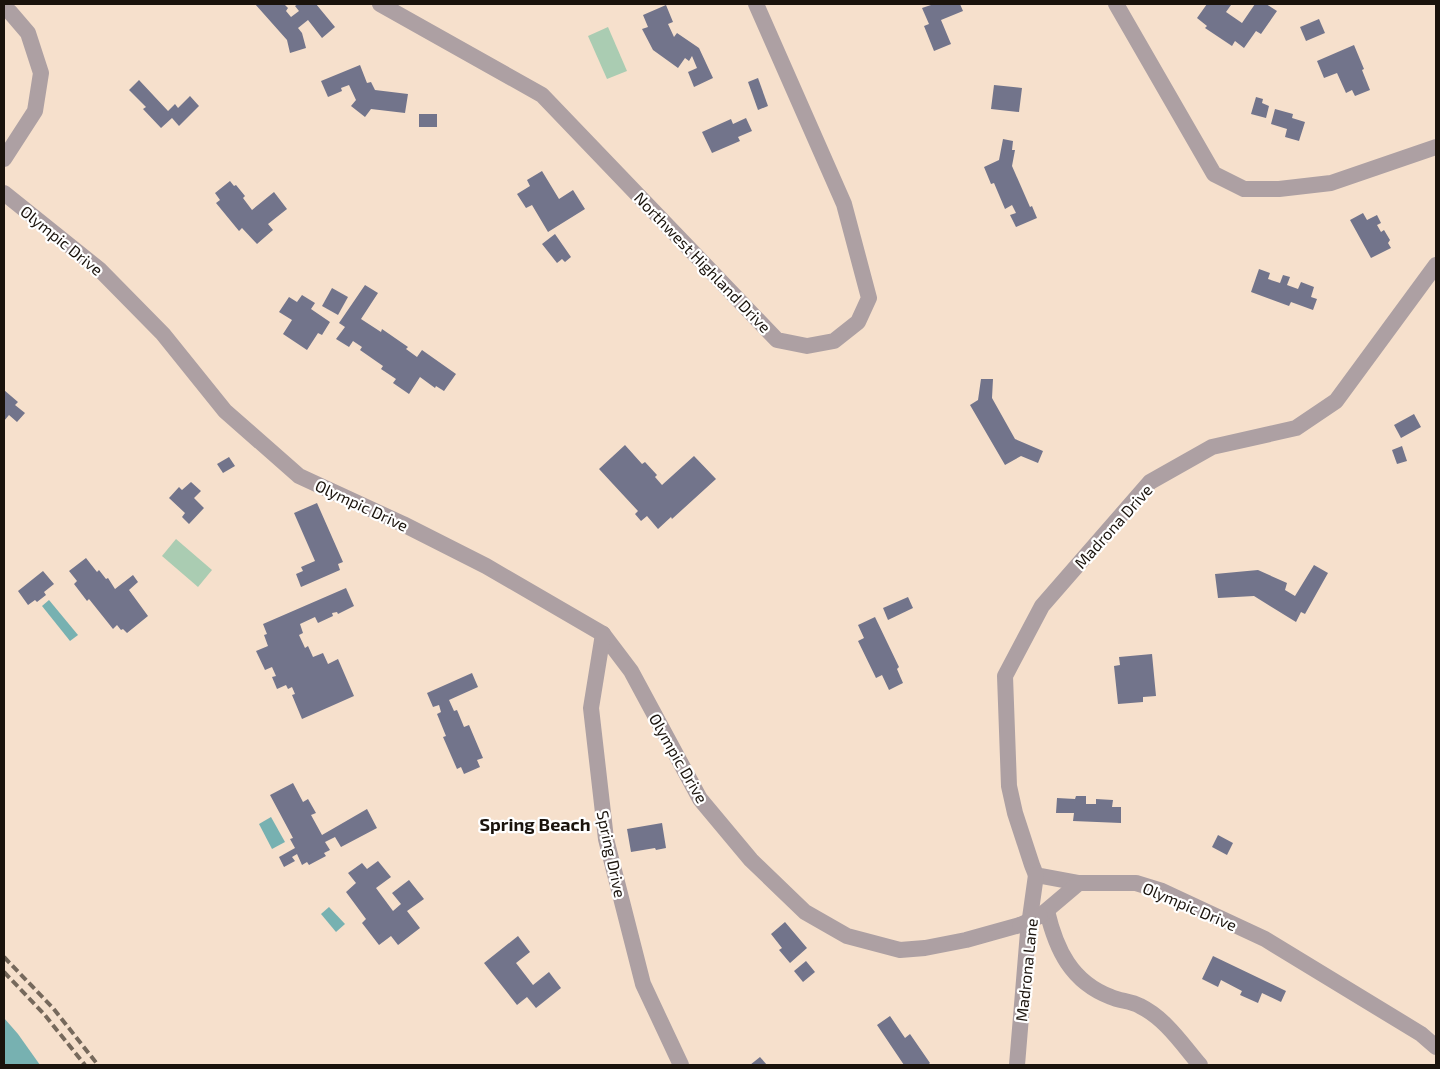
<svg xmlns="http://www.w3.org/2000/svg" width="1440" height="1069" viewBox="0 0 1440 1069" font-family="'Exo 2',sans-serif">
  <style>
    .green { fill: #aaccb2 }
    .water { fill: #77b1b1 }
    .building { fill: #72748b }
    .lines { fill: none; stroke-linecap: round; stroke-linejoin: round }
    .street { stroke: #ada0a3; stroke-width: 16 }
    .rail { stroke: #76695c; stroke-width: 4; stroke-dasharray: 8 4; stroke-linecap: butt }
    .street-bridge { stroke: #ada0a3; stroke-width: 16 }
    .labels { text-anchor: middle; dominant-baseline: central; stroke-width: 4.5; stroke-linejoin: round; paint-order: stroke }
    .street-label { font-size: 16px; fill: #1a130c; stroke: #fff }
    .neighbourhood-label { font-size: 18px; font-weight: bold; fill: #1a130c; stroke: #fff }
  </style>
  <rect width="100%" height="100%" fill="#f6e0cc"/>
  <g class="green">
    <path d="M 608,27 L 627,71 L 607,79 L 588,36 Z"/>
    <path d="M 176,539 L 212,570 L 198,587 L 162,556 Z"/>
  </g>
  <g class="water">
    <path d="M 49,600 L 78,635 L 70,641 L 42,606 Z"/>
    <path d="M 271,817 L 285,842 L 272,849 L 259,824 Z"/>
    <path d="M 329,907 L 345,924 L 336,932 L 321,914 Z"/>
    <path d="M 4,1018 L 18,1034 L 40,1065 L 4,1065 Z"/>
  </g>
  <g class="building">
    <path d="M 255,4 L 284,4 L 288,8 L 286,11 L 291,17 L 299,11 L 295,6 L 298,4 L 316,4 L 335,27 L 322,38 L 308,20 L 298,28 L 302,33 L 306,48 L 290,53 L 287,40 Z"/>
    <path d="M 934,4 L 960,4 L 963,11 L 941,20 L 951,44 L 934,51 L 924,26 L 929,24 L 922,8 Z"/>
    <path d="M 1207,4 L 1228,4 L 1231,5 L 1226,12 L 1242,23 L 1255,4 L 1266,4 L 1277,11 L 1261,34 L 1256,31 L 1244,48 L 1235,41 L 1232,46 L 1205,28 L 1207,26 L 1197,18 Z"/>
    <path d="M 666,5 L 673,22 L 668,24 L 674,37 L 677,33 L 699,48 L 713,78 L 694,87 L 688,72 L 697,68 L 692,56 L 689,61 L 685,58 L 678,68 L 653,50 L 642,29 L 648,27 L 643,15 Z"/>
    <path d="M 1319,19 L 1325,33 L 1306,41 L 1300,27 Z"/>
    <path d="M 1354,45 L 1364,69 L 1362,70 L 1370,90 L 1355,96 L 1352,90 L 1346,93 L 1337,73 L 1324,78 L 1317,61 Z"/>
    <path d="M 360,65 L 367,83 L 371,82 L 375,90 L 408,94 L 405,113 L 371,109 L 365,117 L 351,106 L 356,100 L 349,85 L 341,88 L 342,91 L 328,97 L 321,81 Z"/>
    <path d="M 758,78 L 768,106 L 758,110 L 748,82 Z"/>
    <path d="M 139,80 L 168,111 L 175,104 L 178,108 L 190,96 L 199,106 L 179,126 L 172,118 L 161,128 L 143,109 L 146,107 L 129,90 Z"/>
    <path d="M 994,85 L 1022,88 L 1019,112 L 991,109 Z"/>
    <path d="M 1256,97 L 1263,99 L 1262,103 L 1269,106 L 1266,118 L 1251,114 Z"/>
    <path d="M 1275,109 L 1293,114 L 1292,118 L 1305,122 L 1299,141 L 1285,137 L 1287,129 L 1271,124 Z"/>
    <rect x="419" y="114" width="18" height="13"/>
    <path d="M 746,118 L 752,131 L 738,137 L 740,141 L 712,153 L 702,132 L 731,119 L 733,124 Z"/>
    <path d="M 1003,139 L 1013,141 L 1012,150 L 1015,150 L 1012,166 L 1030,207 L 1032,206 L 1037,218 L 1016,227 L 1010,215 L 1016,213 L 1012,205 L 1005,209 L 994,183 L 991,184 L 984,167 L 999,160 Z"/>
    <path d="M 542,171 L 559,199 L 573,190 L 585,209 L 548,232 L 532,205 L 526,208 L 517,194 L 530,186 L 527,180 Z"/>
    <path d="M 230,181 L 234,186 L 236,185 L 245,196 L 243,198 L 252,210 L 274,192 L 287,209 L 268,224 L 273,230 L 257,244 L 242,228 L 239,231 L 216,203 L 220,200 L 215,193 Z"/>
    <path d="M 1363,213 L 1367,220 L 1377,215 L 1381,223 L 1377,225 L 1381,232 L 1384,230 L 1390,240 L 1388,243 L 1391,248 L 1371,258 L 1350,220 Z"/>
    <path d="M 555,234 L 571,257 L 565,262 L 562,259 L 557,263 L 542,244 Z"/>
    <path d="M 1259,269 L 1270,273 L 1268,279 L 1280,283 L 1283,275 L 1290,277 L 1287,285 L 1298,289 L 1301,282 L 1314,287 L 1311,297 L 1317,299 L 1313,310 L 1291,302 L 1289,306 L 1251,292 Z"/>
    <path d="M 365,285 L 378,293 L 361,319 L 381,332 L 382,329 L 408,347 L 406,349 L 417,357 L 422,350 L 456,374 L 444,391 L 436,386 L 435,388 L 420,377 L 409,394 L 393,383 L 396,379 L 381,369 L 383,366 L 360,350 L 362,347 L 353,341 L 349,347 L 336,339 L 345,327 L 339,323 Z"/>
    <path d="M 332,288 L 348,297 L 338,315 L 322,306 Z"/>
    <path d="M 302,295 L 315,303 L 311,309 L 330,322 L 322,335 L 318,333 L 307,350 L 283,334 L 292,320 L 279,312 L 289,297 L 297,302 Z"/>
    <path d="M 981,379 L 993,379 L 992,398 L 1015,439 L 1043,451 L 1038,463 L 1021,456 L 1005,465 L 970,405 L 978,400 Z"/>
    <path d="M 4,390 L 18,402 L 15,405 L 25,413 L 17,422 L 9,415 L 4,421 Z"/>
    <path d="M 1414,414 L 1421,427 L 1401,438 L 1394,425 Z"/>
    <path d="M 625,445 L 642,464 L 645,462 L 657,475 L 655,477 L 662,485 L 694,456 L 716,479 L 672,519 L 671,517 L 658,529 L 647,516 L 641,521 L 635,514 L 638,511 L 599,469 Z"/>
    <path d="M 1402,446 L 1407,461 L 1397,464 L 1392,450 Z"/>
    <path d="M 229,457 L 235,466 L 223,473 L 217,464 Z"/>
    <path d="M 191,482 L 201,491 L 194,498 L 204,508 L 189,524 L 182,517 L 185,513 L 169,498 L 179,487 L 182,490 Z"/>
    <path d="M 317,503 L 343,562 L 338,564 L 340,570 L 301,587 L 296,574 L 303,571 L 301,567 L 315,561 L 294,513 Z"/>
    <path d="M 86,558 L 97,572 L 99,570 L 106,579 L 108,578 L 115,589 L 133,575 L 138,582 L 129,590 L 148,616 L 127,633 L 123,629 L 121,630 L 117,625 L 113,629 L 89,599 L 87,601 L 74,584 L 77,581 L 69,571 Z"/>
    <path d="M 1314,565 L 1328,573 L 1305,614 L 1301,612 L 1296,622 L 1254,596 L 1218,598 L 1215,574 L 1258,570 L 1287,583 L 1285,590 L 1295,596 Z"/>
    <path d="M 43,571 L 54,584 L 44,592 L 46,595 L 37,602 L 35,600 L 28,605 L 18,591 Z"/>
    <path d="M 346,588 L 354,606 L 338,614 L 337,612 L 332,613 L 333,616 L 318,623 L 315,617 L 300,624 L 303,633 L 299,635 L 305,648 L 308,646 L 313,657 L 323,653 L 328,664 L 338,659 L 354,696 L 302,719 L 292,695 L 295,694 L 292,687 L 288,689 L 286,685 L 277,689 L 272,677 L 276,676 L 272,667 L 265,670 L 256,651 L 268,646 L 264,635 L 267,634 L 263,624 Z"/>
    <path d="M 908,597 L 913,608 L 888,620 L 883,608 Z"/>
    <path d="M 875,617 L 899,667 L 897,669 L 903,683 L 889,690 L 882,675 L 876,678 L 858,641 L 864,638 L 858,625 Z"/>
    <path d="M 1152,654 L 1156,696 L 1143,697 L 1143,702 L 1118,704 L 1114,666 L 1120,665 L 1119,657 Z"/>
    <path d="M 472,673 L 478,687 L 449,700 L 454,711 L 457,710 L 464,727 L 469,725 L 483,758 L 477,760 L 480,767 L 464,774 L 461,767 L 457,769 L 443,737 L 446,736 L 437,714 L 441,712 L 439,705 L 433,707 L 427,693 Z"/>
    <path d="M 293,783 L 303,802 L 308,799 L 316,813 L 311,815 L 322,835 L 367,809 L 377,828 L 341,847 L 335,837 L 325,842 L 330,850 L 324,853 L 326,856 L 309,865 L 307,862 L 302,865 L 297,854 L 292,857 L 295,861 L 284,867 L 279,857 L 295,848 L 290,839 L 293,838 L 270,795 Z"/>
    <path d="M 1076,796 L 1086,796 L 1086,804 L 1096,804 L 1096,799 L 1113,800 L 1112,807 L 1121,807 L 1121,823 L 1073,821 L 1074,813 L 1056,813 L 1057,798 L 1075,799 Z"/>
    <path d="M 662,823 L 666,848 L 656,850 L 655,848 L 631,852 L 627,829 Z"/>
    <path d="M 1218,835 L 1233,843 L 1227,855 L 1212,847 Z"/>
    <path d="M 378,861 L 391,877 L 376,888 L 393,911 L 401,904 L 392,893 L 409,880 L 424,899 L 407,911 L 420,928 L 398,945 L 391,936 L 379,945 L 362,923 L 366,919 L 346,892 L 356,883 L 348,873 L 362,863 L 367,869 Z"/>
    <path d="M 785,922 L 807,948 L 790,963 L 779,950 L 782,948 L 771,934 Z"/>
    <path d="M 518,936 L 530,952 L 516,963 L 533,985 L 549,972 L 561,988 L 536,1008 L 527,997 L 517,1005 L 484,963 Z"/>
    <path d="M 1213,956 L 1286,991 L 1281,1002 L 1262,993 L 1258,1003 L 1240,995 L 1242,991 L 1221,980 L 1218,987 L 1202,979 Z"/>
    <path d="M 806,961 L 815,972 L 803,982 L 794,971 Z"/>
    <path d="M 890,1016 L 905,1038 L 910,1034 L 930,1063 L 928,1065 L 904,1065 L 877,1025 Z"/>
    <path d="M 760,1057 L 767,1065 L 750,1065 Z"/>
  </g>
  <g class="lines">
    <g class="street">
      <path d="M 380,4 L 542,95 L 777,340 L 807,346 L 834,341 L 858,322 L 869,298 L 844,204 L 756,4"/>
      <path d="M 1116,4 L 1214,174 L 1244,189 L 1279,189 L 1331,183 L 1436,147"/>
      <path d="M 4,8 L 10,12 L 28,33 L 41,73 L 35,111 L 4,159"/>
      <path d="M 4,193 L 100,270 L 163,334 L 225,411 L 299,476 L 403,524 L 486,566 L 603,634 L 631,671 L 700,799 L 751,860 L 805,912 L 847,936 L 900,950 L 925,948 L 966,940 L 1020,925"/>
      <path d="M 603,634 L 591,708 L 606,839 L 643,984 L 681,1065"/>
      <path d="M 1079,883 L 1036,875 L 1032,865 L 1015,813 L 1009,786 L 1005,676 L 1042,606 L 1150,482 L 1212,447 L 1296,428 L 1336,401 L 1436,265"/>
      <path d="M 1047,911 C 1056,949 1071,982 1111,997 C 1120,1001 1131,1001 1140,1006 C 1166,1019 1182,1044 1200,1065"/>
      <path d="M 1040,916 L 1079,883 L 1136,883 L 1162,891 L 1265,939 L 1421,1034 L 1436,1047"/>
      <path d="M 1017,1065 L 1028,932 L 1036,875"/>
    </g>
    <g class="rail">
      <path d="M 4,957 L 53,1008 L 98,1065"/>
      <path d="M 4,972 L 44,1014 L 85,1065"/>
    </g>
    <path class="street-bridge" d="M 1020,925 L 1040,916"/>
  </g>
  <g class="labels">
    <g class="street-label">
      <text transform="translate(62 240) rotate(39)">Olympic Drive</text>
      <text transform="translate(703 262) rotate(46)">Northwest Highland Drive</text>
      <text transform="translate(362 505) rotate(25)">Olympic Drive</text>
      <text transform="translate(1113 526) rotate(-48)">Madrona Drive</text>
      <text transform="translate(679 758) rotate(60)">Olympic Drive</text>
      <text transform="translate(612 854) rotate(78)">Spring Drive</text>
      <text transform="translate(1190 906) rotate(23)">Olympic Drive</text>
      <text transform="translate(1026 970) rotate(-84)">Madrona Lane</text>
    </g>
    <g class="neighbourhood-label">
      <text x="535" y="824">Spring Beach</text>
    </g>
  </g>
  <rect width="1440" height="1069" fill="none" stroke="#1a130c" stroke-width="10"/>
</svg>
